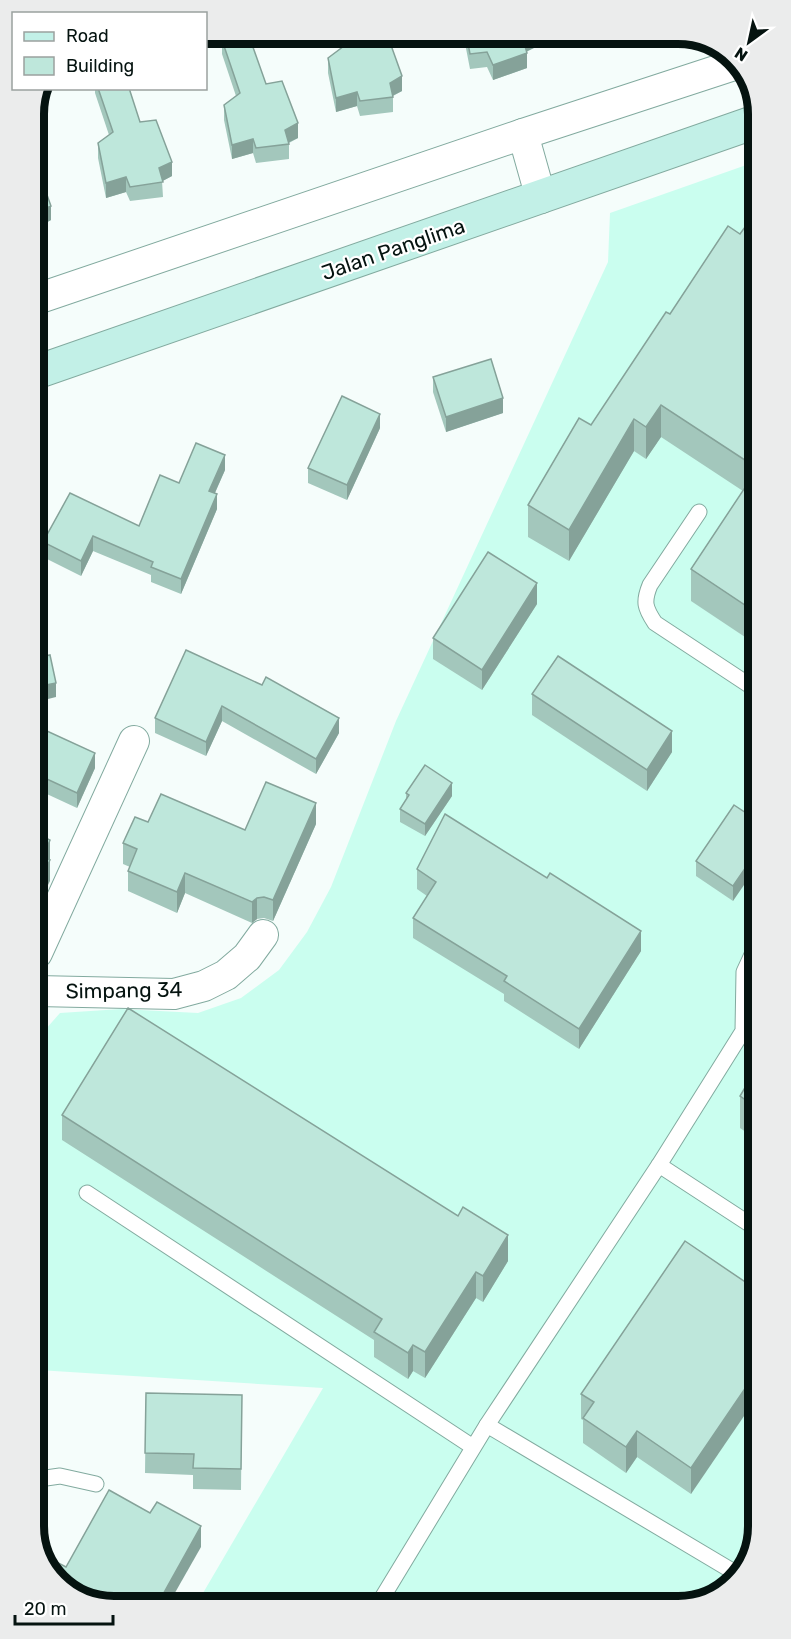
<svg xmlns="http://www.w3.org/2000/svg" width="791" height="1639" viewBox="0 0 791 1639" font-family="Rubik,sans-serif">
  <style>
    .built { fill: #cafeef }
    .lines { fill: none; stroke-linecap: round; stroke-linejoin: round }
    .service-casing { stroke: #82aa9f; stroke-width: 17 }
    .minor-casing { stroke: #82aa9f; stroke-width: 32 }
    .secondary-casing { stroke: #82aa9f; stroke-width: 35 }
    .service { stroke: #fff; stroke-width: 15 }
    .minor { stroke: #fff; stroke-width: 30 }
    .secondary { stroke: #c2f0e7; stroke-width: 33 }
    .wall { fill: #a3c7bc }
    .shaded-wall { fill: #85a299 }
    .building { fill: #bee7db; stroke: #85a299; stroke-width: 1.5 }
    .labels { text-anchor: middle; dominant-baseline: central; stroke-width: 4.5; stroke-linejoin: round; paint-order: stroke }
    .street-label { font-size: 21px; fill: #051310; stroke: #fff }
    .rim { fill: none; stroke: #051310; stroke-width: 8 }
  </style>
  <rect width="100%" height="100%" fill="#f5fdfb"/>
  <path class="built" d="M 752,163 L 758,1525 L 744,1570 L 708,1600 L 196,1605 L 323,1388 L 38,1370 L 37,1039 L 60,1013 L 121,1009 L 198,1013 L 241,998 L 279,970 L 307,932 L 331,887 L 396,721 L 608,262 L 610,213 Z"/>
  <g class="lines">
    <g class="service-casing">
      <g id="service">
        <path d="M 699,512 L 650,585 C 643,602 645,608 655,623 L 755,689"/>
        <path d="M 659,1165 L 757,1229"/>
        <path d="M 87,1193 L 473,1447"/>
        <path d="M 487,1425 L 739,1575"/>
        <path d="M 39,1479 L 60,1476 L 96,1484"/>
        <path d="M 379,1603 L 487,1425 L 659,1165 L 743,1031 L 744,972 L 756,946"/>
      </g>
    </g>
    <g class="minor-casing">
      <g id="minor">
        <path d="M 523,134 L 541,198"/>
        <path d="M 34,300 L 523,134 L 737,64"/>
        <path d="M 37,953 L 134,741"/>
        <path d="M 37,991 L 174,994 L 204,986 L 226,975 L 247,957 L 263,935"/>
      </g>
    </g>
    <g class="secondary-casing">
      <path id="secondary" d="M 34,373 L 752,123"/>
    </g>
    <use href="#service" class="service"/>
    <use href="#minor" class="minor"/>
    <use href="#secondary" class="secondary"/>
  </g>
  <g class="wall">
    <path d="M 334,33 L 369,33 L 402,91 L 393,96 L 393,112 L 360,116 L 357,106 L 336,112 L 328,73 L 328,58 L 340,49 Z"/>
    <path d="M 463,33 L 536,33 L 536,47 L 526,52 L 527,68 L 493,80 L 487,67 L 470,69 Z"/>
    <path d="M 222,40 L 266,84 L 298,138 L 289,143 L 289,159 L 256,163 L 253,153 L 232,159 L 224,120 L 224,105 L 236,96 L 222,54 Z"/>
    <path d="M 95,88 L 129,88 L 140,122 L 172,176 L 162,181 L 163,197 L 130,201 L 126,192 L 106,198 L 98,158 L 98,143 L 109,135 L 95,93 Z"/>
    <path d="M 33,165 L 51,220 L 42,225 L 42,242 L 34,243 Z"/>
    <path d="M 753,216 L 754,643 L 691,601 L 691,569 L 743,491 L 661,437 L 646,459 L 634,451 L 569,561 L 528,537 L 528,505 L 591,425 L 670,314 L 740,234 Z"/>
    <path d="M 433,377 L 503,413 L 446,432 L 433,392 Z"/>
    <path d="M 380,428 L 347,500 L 308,483 L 308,468 Z"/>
    <path d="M 225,470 L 215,493 L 217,509 L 181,594 L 151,582 L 151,575 L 93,551 L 81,576 L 43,557 L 43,542 L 139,526 L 179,483 Z"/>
    <path d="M 537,604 L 482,690 L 433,659 L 433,638 Z"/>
    <path d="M 186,650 L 339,733 L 316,774 L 222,721 L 206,756 L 155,733 L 155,718 Z"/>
    <path d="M 532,694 L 672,752 L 647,791 L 532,715 Z"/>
    <path d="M 36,726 L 95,768 L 77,808 L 36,789 Z"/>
    <path d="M 406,793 L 452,796 L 425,836 L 400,822 L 400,809 L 406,800 Z"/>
    <path d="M 755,819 L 733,901 L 696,876 L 696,861 Z"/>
    <path d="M 148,822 L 245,830 L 316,824 L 273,921 L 264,918 L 257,919 L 252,923 L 185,893 L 177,913 L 128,891 L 128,871 L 130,867 L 123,864 L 123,843 Z"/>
    <path d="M 417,869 L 641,951 L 579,1049 L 504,1001 L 504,994 L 413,938 L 413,918 L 427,896 L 417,889 Z"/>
    <path d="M 756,1069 L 756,1139 L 740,1128 L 740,1096 Z"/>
    <path d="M 62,1115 L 508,1261 L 483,1302 L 476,1298 L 425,1378 L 413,1371 L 408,1379 L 374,1357 L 374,1340 L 62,1140 Z"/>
    <path d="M 757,1290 L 691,1494 L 637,1457 L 626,1473 L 583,1443 L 583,1420 L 581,1419 L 581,1394 Z"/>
    <path d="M 146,1393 L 242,1395 L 241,1490 L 193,1489 L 193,1475 L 145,1473 Z"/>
  </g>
  <g class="shaded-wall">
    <path d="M 534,33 L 536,33 L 536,47 L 523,53 L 523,39 Z"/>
    <path d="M 527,53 L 527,68 L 493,80 L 493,65 Z"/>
    <path d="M 402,76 L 402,91 L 390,97 L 390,83 Z"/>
    <path d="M 357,92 L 357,106 L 336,112 L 336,98 Z"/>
    <path d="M 298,123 L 298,138 L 285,144 L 285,130 Z"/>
    <path d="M 253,139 L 253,153 L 232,159 L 232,145 Z"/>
    <path d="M 172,162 L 172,176 L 159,183 L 159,168 Z"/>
    <path d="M 126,177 L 126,192 L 106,198 L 106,183 Z"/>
    <path d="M 51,206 L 51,220 L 38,227 L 38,212 Z"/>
    <path d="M 503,398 L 503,413 L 446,432 L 446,417 Z"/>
    <path d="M 661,405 L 661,437 L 646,459 L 646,427 Z"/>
    <path d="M 380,414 L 380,428 L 347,500 L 347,485 Z"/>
    <path d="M 634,419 L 634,451 L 569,561 L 569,530 Z"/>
    <path d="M 225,455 L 225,470 L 209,506 L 209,491 Z"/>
    <path d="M 217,494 L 217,509 L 181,594 L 181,579 Z"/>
    <path d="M 93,536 L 93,551 L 81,576 L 81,561 Z"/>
    <path d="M 537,583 L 537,604 L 482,690 L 482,670 Z"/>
    <path d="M 56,683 L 56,697 L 36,702 L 36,687 Z"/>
    <path d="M 222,706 L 222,721 L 206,756 L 206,742 Z"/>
    <path d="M 339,718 L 339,733 L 316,774 L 316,759 Z"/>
    <path d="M 672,731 L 672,752 L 647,791 L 647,770 Z"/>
    <path d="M 95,753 L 95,768 L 77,808 L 77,793 Z"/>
    <path d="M 452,783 L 452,796 L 425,836 L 425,824 Z"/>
    <path d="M 316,803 L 316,824 L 273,921 L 273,900 Z"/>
    <path d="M 50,840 L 50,881 L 36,909 L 36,889 L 43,857 Z"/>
    <path d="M 755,854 L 755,869 L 733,901 L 733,886 Z"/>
    <path d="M 185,873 L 185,893 L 177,913 L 177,892 Z"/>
    <path d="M 257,898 L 257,919 L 252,923 L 252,902 Z"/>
    <path d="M 641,931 L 641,951 L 579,1049 L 579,1029 Z"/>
    <path d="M 508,1235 L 508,1261 L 483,1302 L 483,1276 Z"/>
    <path d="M 476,1272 L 476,1298 L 425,1378 L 425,1352 Z"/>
    <path d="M 413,1345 L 413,1371 L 408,1379 L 408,1353 Z"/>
    <path d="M 757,1371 L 757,1397 L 691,1494 L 691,1468 Z"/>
    <path d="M 637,1431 L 637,1457 L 626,1473 L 626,1447 Z"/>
    <path d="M 201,1526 L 201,1547 L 168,1605 L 157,1605 Z"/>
  </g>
  <g class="building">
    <path d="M 240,33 L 248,33 L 266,84 L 282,81 L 298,123 L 285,130 L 289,144 L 256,148 L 253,139 L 232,145 L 224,105 L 240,93 L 222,40 Z"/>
    <path d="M 339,33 L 369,33 L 370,37 L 387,34 L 402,76 L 390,83 L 393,97 L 360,101 L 357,92 L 336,98 L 328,58 L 344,46 Z"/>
    <path d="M 466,33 L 534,33 L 523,39 L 527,53 L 493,65 L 487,52 L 470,54 Z"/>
    <path d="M 98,88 L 129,88 L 140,122 L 156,120 L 172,162 L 159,168 L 163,182 L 130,187 L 126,177 L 106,183 L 98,143 L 113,132 Z"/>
    <path d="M 36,164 L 51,206 L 38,212 L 42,227 L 34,228 L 33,165 Z"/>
    <path d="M 753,216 L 754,466 L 661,405 L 646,427 L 634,419 L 569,530 L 528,505 L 579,418 L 591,425 L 666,312 L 670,314 L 728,226 L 740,234 Z"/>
    <path d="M 491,359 L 503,398 L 446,417 L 433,377 Z"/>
    <path d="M 342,396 L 380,414 L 347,485 L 308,468 Z"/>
    <path d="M 196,443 L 225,455 L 209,491 L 217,494 L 181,579 L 151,567 L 153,562 L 93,536 L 81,561 L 43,542 L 70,493 L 139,526 L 160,475 L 179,483 Z"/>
    <path d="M 754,474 L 754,611 L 691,569 Z"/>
    <path d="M 488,552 L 537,583 L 482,670 L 433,638 Z"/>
    <path d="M 186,650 L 262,685 L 266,677 L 339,718 L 316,759 L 222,706 L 206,742 L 155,718 Z"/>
    <path d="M 50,655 L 56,683 L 36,687 L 35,658 Z"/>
    <path d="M 558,656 L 672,731 L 647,770 L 532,694 Z"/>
    <path d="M 36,726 L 95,753 L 77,793 L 36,774 Z"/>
    <path d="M 425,765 L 452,783 L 425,824 L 400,809 L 409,795 L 406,793 Z"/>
    <path d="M 266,782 L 316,803 L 273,900 L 264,897 L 257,898 L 252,902 L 185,873 L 177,892 L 128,871 L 137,849 L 123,843 L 135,817 L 148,822 L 161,794 L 245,830 Z"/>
    <path d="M 734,805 L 755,819 L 755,854 L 733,886 L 696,861 Z"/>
    <path d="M 445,814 L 547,878 L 550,873 L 641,931 L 579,1029 L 504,981 L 507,976 L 413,918 L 436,882 L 417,869 Z"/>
    <path d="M 36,833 L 50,840 L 43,857 L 50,860 L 36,889 Z"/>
    <path d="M 128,1008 L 458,1216 L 463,1207 L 508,1235 L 483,1276 L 476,1272 L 425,1352 L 413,1345 L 408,1353 L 374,1332 L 382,1319 L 62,1115 Z"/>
    <path d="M 756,1069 L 756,1107 L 740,1096 Z"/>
    <path d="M 685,1241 L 757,1290 L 757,1371 L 691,1468 L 637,1431 L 626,1447 L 583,1418 L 594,1402 L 581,1394 Z"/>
    <path d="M 146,1393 L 242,1395 L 241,1469 L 193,1468 L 194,1454 L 145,1453 Z"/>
    <path d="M 109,1490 L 150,1513 L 157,1502 L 201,1526 L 157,1605 L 108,1606 L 65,1589 L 39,1556 L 39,1553 L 66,1567 Z"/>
  </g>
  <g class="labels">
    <g class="street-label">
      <text transform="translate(393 249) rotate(-19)">Jalan Panglima</text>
      <text transform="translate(124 990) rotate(-1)">Simpang 34</text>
    </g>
  </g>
  <path d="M0 0H791V1639H0ZM114 44H678A70 70 0 0 1 748 114V1526A70 70 0 0 1 678 1596H114A70 70 0 0 1 44 1526V114A70 70 0 0 1 114 44Z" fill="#ebecec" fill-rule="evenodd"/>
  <path class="rim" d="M114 44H678A70 70 0 0 1 748 114V1526A70 70 0 0 1 678 1596H114A70 70 0 0 1 44 1526V114A70 70 0 0 1 114 44Z"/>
  <rect x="12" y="12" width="195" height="78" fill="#ffffff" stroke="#9ba19f" stroke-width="1.5"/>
  <rect x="24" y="32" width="30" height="9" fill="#c2f0e7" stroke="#9ba19f" stroke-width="1.5"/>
  <text x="66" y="42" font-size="18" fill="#051310">Road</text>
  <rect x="24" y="57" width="30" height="18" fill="#bee7db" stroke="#9ba19f" stroke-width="1.5"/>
  <text x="66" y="72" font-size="18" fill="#051310">Building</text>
  <g transform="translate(749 42) rotate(213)" stroke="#ffffff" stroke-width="4.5" paint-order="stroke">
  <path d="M0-4.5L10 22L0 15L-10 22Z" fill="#051310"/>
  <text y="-9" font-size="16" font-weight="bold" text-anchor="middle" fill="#051310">N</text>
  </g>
  <path d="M15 1615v9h98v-9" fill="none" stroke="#051310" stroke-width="3"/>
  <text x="24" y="1615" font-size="18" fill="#051310" stroke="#ffffff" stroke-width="4.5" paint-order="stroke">20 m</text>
</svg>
